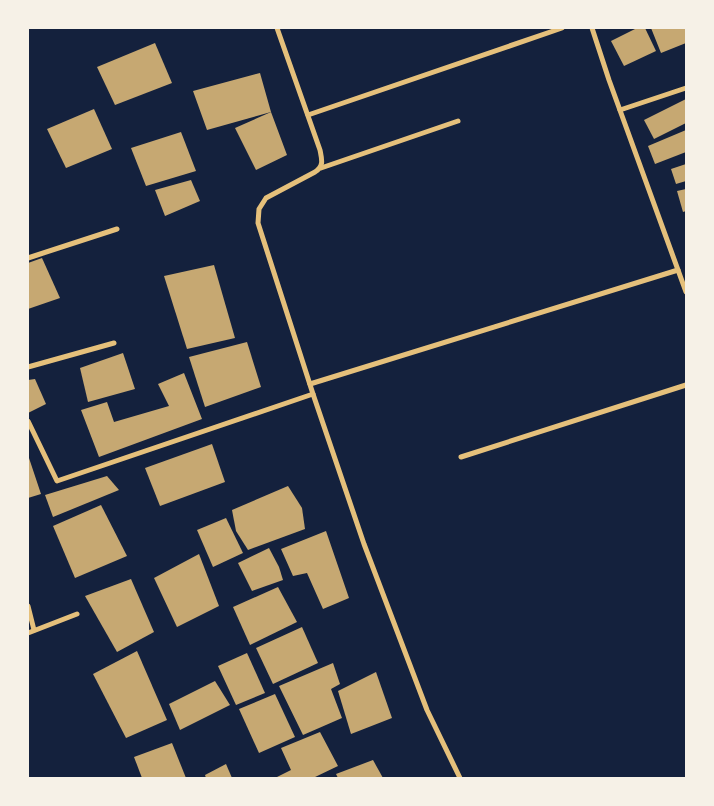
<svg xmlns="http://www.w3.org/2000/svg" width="714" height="806" viewBox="0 0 714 806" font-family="Quicksand,sans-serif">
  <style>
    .building { fill: #c6a872 }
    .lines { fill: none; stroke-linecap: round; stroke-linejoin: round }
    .minor { stroke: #e5c07b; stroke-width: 5 }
  </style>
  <rect width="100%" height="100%" fill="#14213d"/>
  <g class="building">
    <path d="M 637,28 L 645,28 L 656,51 L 624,66 L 611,41 Z"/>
    <path d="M 651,28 L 686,28 L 686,43 L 661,53 Z"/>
    <path d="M 155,43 L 172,83 L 115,105 L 97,67 Z"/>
    <path d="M 260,73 L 271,112 L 287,155 L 256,170 L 235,128 L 271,112 L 207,130 L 193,91 Z"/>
    <path d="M 686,99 L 686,123 L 654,139 L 644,120 Z"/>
    <path d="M 94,109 L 112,149 L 66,168 L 47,129 Z"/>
    <path d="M 686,130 L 686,152 L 655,164 L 648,146 Z"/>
    <path d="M 181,132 L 196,171 L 146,186 L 131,148 Z"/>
    <path d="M 686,164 L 686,181 L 676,184 L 671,169 Z"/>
    <path d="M 191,180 L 200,201 L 165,216 L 155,190 Z"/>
    <path d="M 686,189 L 686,211 L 683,212 L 677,191 Z"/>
    <path d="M 42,258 L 60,298 L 28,309 L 28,263 Z"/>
    <path d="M 214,265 L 235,338 L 187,349 L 164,276 Z"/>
    <path d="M 247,342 L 261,387 L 205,407 L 189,357 Z"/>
    <path d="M 123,353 L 135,389 L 88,402 L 80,368 Z"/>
    <path d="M 184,373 L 202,419 L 99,457 L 81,410 L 107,402 L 114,422 L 169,406 L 158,384 Z"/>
    <path d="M 35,379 L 46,404 L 28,413 L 28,380 Z"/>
    <path d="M 212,444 L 225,482 L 160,506 L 145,468 Z"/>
    <path d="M 28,455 L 41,494 L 28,498 Z"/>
    <path d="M 107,476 L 119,490 L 53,517 L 45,495 Z"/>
    <path d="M 288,486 L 302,508 L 305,529 L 248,550 L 236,531 L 232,510 Z"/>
    <path d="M 101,505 L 127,556 L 75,578 L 53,526 Z"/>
    <path d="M 226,518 L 243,553 L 213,567 L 197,530 Z"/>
    <path d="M 326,531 L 349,598 L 323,609 L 307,573 L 293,576 L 281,549 Z"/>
    <path d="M 269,548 L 279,567 L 283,580 L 252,591 L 238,563 Z"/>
    <path d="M 199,554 L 219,606 L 177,627 L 154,578 Z"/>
    <path d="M 131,579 L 154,632 L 117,652 L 85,596 Z"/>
    <path d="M 278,587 L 297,622 L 250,645 L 233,607 Z"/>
    <path d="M 302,627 L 318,663 L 273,684 L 256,648 Z"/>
    <path d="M 137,651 L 167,720 L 126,738 L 93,674 Z"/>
    <path d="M 247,653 L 265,693 L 236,705 L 218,666 Z"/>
    <path d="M 333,663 L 340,684 L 331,689 L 342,718 L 303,735 L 279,686 Z"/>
    <path d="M 376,672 L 392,718 L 351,734 L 338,691 Z"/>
    <path d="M 215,681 L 230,705 L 180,730 L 169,704 Z"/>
    <path d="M 275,694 L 295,737 L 259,753 L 239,709 Z"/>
    <path d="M 320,732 L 338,766 L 313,778 L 275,778 L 291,770 L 281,748 Z"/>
    <path d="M 172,743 L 186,778 L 142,778 L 134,757 Z"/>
    <path d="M 373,760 L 383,778 L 338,778 L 336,774 Z"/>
    <path d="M 226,764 L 232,778 L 206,778 L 205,775 Z"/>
  </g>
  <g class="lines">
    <g class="minor">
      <path d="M 277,28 L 320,150 C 322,160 324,166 315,172 L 266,198 L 259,209 L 258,223 L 313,394 L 364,544 L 427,710 L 460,778"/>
      <path d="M 592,28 L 609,80 L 686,292"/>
      <path d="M 620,110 L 686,88"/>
      <path d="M 308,115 L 562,28"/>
      <path d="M 321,168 L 458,121"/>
      <path d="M 28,258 L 117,229"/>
      <path d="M 28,367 L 114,343"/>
      <path d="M 310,384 L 678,270"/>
      <path d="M 28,421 L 57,481 L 313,394"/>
      <path d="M 461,457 L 686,385"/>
      <path d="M 28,606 L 34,630"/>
      <path d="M 28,633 L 77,614"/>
    </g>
  </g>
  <rect width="714" height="806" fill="none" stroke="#f6f1e7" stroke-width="58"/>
</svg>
